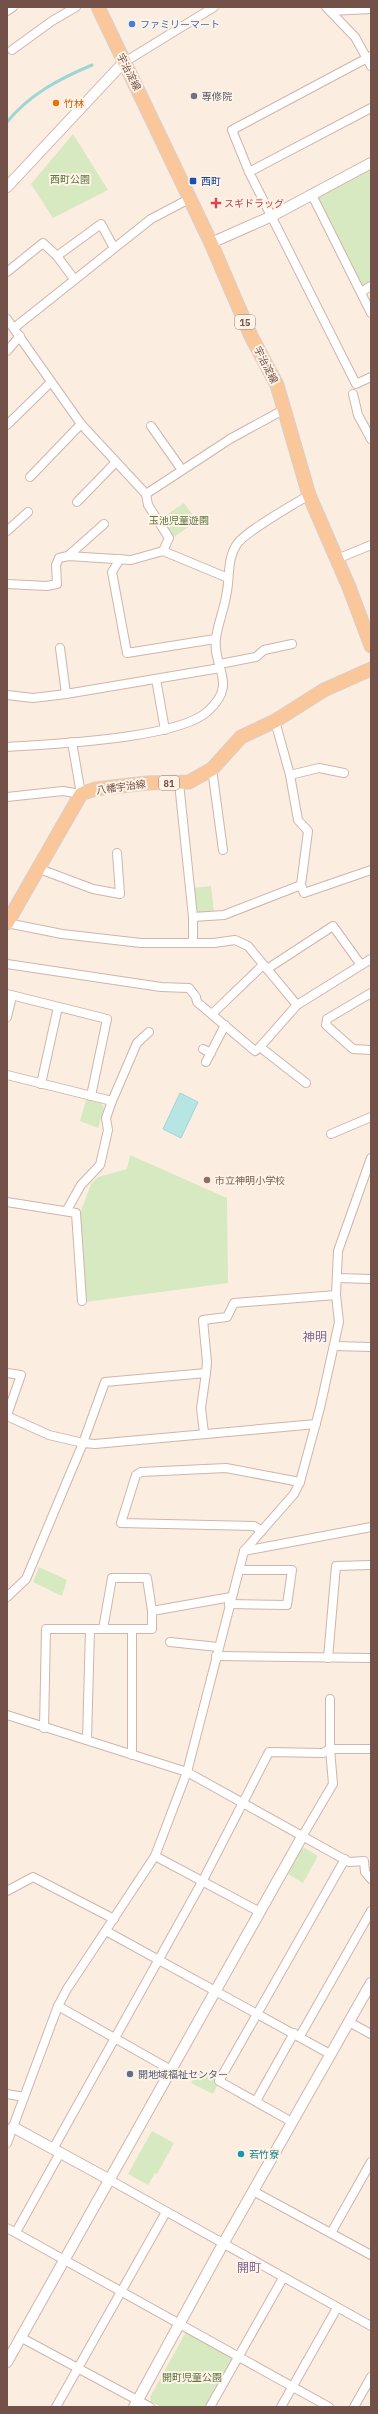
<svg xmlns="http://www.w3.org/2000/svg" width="378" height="2414" viewBox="0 0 378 2414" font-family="'IBM Plex Sans','Noto Sans JP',sans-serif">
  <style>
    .green { fill: #d7e9c0 }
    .water { fill: #b7e5e4; stroke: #9dd6d6 }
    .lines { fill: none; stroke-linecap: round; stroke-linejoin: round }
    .stream { stroke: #9dd6d6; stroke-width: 3 }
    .minor-casing { stroke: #cfb5ac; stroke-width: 10 }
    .tertiary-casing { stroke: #cfb5ac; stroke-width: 12 }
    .primary-casing { stroke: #d8cecc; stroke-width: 15 }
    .minor { stroke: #fff; stroke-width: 8 }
    .tertiary { stroke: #fff; stroke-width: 10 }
    .primary { stroke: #fac79a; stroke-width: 13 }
    .shop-dot { fill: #3f7fe0; stroke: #fff2e7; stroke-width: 1.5 }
    .worship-dot { fill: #6b7280; stroke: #fff2e7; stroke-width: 1.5 }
    .food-dot { fill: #e8710a; stroke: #fff2e7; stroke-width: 1.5 }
    .transit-dot { fill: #1a4fb4; stroke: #fff2e7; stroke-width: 1.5 }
    .health-dot { fill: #e0444e; stroke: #fff2e7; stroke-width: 1.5 }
    .education-dot { fill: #8d6e63; stroke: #fff2e7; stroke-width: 1.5 }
    .service-dot { fill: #5c6f8a; stroke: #fff2e7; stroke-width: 1.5 }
    .culture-dot { fill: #0f9aa8; stroke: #fff2e7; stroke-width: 1.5 }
    .labels { text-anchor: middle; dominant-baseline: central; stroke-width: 4; stroke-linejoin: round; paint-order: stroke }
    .shield { fill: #fff2e7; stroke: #9d8178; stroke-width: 1 }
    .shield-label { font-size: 9px; font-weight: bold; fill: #735149 }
    .shop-label { font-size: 10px; fill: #366cbe; stroke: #fff2e7; text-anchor: start }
    .street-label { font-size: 10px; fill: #735149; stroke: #fff2e7 }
    .worship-label { font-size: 10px; fill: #5b616d; stroke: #fff2e7; text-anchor: start }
    .food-label { font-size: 10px; fill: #c56008; stroke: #fff2e7; text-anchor: start }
    .park-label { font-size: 10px; fill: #5a7841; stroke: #fff2e7 }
    .transit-label { font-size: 10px; fill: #164399; stroke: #fff2e7; text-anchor: start }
    .health-label { font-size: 10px; fill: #be3a42; stroke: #fff2e7; text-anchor: start }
    .education-label { font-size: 10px; fill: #785e54; stroke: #fff2e7; text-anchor: start }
    .service-label { font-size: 10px; fill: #4e5e75; stroke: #fff2e7; text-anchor: start }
    .culture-label { font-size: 10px; fill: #0d838f; stroke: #fff2e7; text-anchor: start }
    .quarter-label { font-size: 12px; fill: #7d6496; stroke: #fff2e7 }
  </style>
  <rect width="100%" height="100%" fill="#fcede1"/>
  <g class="green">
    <path d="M 73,134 L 108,190 L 53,218 L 31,184 Z"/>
    <path d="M 371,168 L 371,286 L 361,292 L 312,195 Z"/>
    <path d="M 184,503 L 197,521 L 174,537 L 162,518 Z"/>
    <path d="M 211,886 L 214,912 L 201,913 L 195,910 L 194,888 Z"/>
    <path d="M 86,1100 L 101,1103 L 104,1108 L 98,1128 L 80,1121 Z"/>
    <path d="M 130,1155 L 227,1198 L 228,1283 L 86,1302 L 80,1214 L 91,1184 L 98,1177 L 127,1169 Z"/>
    <path d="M 39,1567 L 67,1580 L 62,1596 L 33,1582 Z"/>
    <path d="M 305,1848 L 318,1856 L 303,1883 L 288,1874 L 301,1849 Z"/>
    <path d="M 199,2069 L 216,2078 L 214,2082 L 218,2084 L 213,2094 L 191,2083 Z"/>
    <path d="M 152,2131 L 174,2143 L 157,2174 L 155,2173 L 148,2185 L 128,2174 Z"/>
    <path d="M 186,2332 L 188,2332 L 234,2356 L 206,2407 L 161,2407 L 151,2401 L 150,2397 Z"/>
  </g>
  <path class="water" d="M 180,1093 L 198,1102 L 181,1138 L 163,1129 Z"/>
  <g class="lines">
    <path class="stream" d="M 7,122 C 30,94 59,79 92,65"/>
    <g class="minor-casing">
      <g id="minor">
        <path d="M 326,7 L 355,37 L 371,66"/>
        <path d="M 7,11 L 13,7"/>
        <path d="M 330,11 L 371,9"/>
        <path d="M 12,50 L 52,21 L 76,7"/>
        <path d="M 371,56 L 232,130 L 249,172 L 356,384 L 371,377"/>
        <path d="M 123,63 L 214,7"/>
        <path d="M 249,172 L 371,108"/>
        <path d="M 312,195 L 371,313"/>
        <path d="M 57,256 L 101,224 L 114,248"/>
        <path d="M 7,272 L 43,243 L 57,256 L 74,279"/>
        <path d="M 361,292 L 371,286"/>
        <path d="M 7,319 L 81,424 L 146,494 L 148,505 L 169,538 L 163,551"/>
        <path d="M 14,328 L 151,219 L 189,199"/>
        <path d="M 7,351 L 20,336"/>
        <path d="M 353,394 L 358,415 L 371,439"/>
        <path d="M 7,425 L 51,382"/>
        <path d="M 151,426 L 182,470"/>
        <path d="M 30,477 L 81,424"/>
        <path d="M 146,494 L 230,439 L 285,409"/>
        <path d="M 77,502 L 115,463"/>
        <path d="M 7,531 L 28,512"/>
        <path d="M 68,556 L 104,524"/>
        <path d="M 120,559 L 112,572 L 127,653 L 215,639"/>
        <path d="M 337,559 L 371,545"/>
        <path d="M 7,584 L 47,586 L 57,584 L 56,565 L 59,558 L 68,556 L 131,560 L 163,551 L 228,578"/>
        <path d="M 60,648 L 66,694"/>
        <path d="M 220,664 L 256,657 L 264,650 L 292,644"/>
        <path d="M 156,679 L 165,730"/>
        <path d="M 7,695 L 33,698 L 66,694 L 220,668"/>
        <path d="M 275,721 L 290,775 L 298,820 L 308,831 L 301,885 L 304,893 L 371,870"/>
        <path d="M 7,747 C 50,744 179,739 208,711 C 239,683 212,668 216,638 C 218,623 225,607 227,591 C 230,575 227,559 237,544 C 246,531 293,505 309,495"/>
        <path d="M 212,769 L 223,850"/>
        <path d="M 290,775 L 319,768 L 344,773"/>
        <path d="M 179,783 L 193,917 L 193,943"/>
        <path d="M 7,797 L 63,791 L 81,794 L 72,742"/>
        <path d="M 37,868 L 93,889 L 120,894 L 117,853"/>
        <path d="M 193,917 L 224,915 L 301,885"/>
        <path d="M 7,923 L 62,934 L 141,943 L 214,943 L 235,940 L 248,946 L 297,1005"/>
        <path d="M 7,964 L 161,987 L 189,988 L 196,997 L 197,1002 L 255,1051 L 260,1047"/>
        <path d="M 267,969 L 333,926 L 361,965"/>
        <path d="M 371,993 L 327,1019 L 326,1025 L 353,1049 L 371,1050"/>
        <path d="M 7,994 L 107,1019 L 91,1096"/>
        <path d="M 212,1014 L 263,965"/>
        <path d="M 7,1017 L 12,996"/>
        <path d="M 203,1049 L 211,1053"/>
        <path d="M 206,1062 L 225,1025"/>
        <path d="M 7,1075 L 112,1101 L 106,1118 L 108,1130 L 100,1165 L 81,1185 L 67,1210"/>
        <path d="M 306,1083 L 260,1047 L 297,1005 L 371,959"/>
        <path d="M 41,1084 L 58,1007"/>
        <path d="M 112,1101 L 137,1043 L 149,1032"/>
        <path d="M 331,1134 L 371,1117"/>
        <path d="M 7,1202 L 76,1213 L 82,1301"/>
        <path d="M 337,1278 L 371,1279"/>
        <path d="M 335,1346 L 371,1347"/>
        <path d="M 7,1373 L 21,1375 L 7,1415"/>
        <path d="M 206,1373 L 207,1362 L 203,1320 L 227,1317 L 234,1303 L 336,1295"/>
        <path d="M 7,1416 L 49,1435 L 83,1443 L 105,1382 L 206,1373 L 201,1408 L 204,1433"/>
        <path d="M 262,1531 L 254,1526 L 121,1523 L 136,1475 L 141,1472 L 226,1468 L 300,1482"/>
        <path d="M 244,1551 L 371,1527"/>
        <path d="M 7,1597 L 26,1579 L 83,1443 L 95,1444 L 316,1424"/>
        <path d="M 229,1604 L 287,1605 L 292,1570 L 239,1570"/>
        <path d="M 103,1629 L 112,1578 L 147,1578 L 152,1611"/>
        <path d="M 170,1642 L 218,1647"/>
        <path d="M 216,1656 L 371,1658"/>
        <path d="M 328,1658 L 336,1566 L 371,1565"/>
        <path d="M 7,1715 L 187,1772 L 349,1862 L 364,1861 L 365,1872 L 371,1879"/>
        <path d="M 44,1728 L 46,1629 L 152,1629 L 152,1611 L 231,1597"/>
        <path d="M 87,1740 L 90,1629"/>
        <path d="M 132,1755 L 132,1629"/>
        <path d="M 303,1835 L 333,1784 L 330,1749 L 330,1699"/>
        <path d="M 155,1856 L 260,1912"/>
        <path d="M 7,1891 L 33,1877 L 114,1919"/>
        <path d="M 106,1931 L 330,2054"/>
        <path d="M 58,2006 L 171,2070"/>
        <path d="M 349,2022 L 371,2034"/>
        <path d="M 300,2036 L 371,1911"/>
        <path d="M 7,2094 L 24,2097"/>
        <path d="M 256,2101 L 294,2033"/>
        <path d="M 292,2122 L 219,2081 L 345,1859"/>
        <path d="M 7,2143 L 58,2006 L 67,1989 L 155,1856 L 187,1772 L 244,1551 L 294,1494 L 300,1482 L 320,1408 L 339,1322 L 336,1295 L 338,1251 L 371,1158"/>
        <path d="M 53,2149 L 202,1882 L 269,1752 L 323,1753 L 330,1749 L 371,1749"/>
        <path d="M 110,2180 L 371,2326"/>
        <path d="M 253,2191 L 371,2255"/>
        <path d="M 7,2228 L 329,2407"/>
        <path d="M 16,2232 L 60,2153"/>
        <path d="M 331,2233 L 371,2162"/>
        <path d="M 20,2337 L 150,2407"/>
        <path d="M 56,2407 L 166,2212"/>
        <path d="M 210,2407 L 283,2278"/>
        <path d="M 281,2407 L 337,2308"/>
        <path d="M 354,2407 L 371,2377"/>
      </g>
    </g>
    <g class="tertiary-casing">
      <g id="tertiary">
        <path d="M 7,187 L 123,63"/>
        <path d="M 211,243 L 272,216 L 371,163"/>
        <path d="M 13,2127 L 110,2180"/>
        <path d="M 7,2362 L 303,1835"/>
        <path d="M 134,2407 L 223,2244 L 371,1983"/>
      </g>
    </g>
    <g class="primary-casing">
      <g id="primary">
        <path d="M 98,7 L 211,243 L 251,336 L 277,385 L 309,495 L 349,587 L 371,646"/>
        <path d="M 7,923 L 81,794 L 95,789 L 147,783 L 189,782 L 212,769 L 241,737 L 275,721 L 324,690 L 371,669"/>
      </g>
    </g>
    <use href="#minor" class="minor"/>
    <use href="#tertiary" class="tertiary"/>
    <use href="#primary" class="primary"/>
  </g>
  <circle class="shop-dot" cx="132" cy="24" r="4"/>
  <circle class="worship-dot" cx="194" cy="96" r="4"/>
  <circle class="food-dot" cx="56" cy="103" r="4"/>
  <rect class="transit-dot" x="189" y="177" width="8" height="8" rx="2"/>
  <path class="health-dot" d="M214 197h4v4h4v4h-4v4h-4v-4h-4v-4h4z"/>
  <circle class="education-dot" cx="207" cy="1180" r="4"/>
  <circle class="service-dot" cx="130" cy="2074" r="4"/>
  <circle class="culture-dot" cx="241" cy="2154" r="4"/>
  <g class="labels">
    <g class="shield">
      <rect x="235" y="315" width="20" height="14" rx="3"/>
      <rect x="159" y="776" width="20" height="14" rx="3"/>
    </g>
    <g class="shield-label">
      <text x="245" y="322">15</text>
      <text x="169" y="783">81</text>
    </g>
    <g class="shop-label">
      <text x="140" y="24">ファミリーマート</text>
    </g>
    <g class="street-label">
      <text transform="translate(129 72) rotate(63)">宇治淀線</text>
      <text transform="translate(266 365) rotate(63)">宇治淀線</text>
      <text transform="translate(121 787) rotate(-8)">八幡宇治線</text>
    </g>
    <g class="worship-label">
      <text x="202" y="96">専修院</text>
    </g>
    <g class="food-label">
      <text x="64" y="103">竹林</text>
    </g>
    <g class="park-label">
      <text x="70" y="179">西町公園</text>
      <text x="179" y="520">玉池児童遊園</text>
      <text x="192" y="2377">開町児童公園</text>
    </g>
    <g class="transit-label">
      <text x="201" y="181">西町</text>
    </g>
    <g class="health-label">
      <text x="224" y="203">スギドラッグ</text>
    </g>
    <g class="education-label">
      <text x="215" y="1180">市立神明小学校</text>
    </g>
    <g class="service-label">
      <text x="138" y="2074">開地域福祉センター</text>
    </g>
    <g class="culture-label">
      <text x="249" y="2154">若竹寮</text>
    </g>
    <g class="quarter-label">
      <text x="315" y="1336">神明</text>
      <text x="249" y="2267">開町</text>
    </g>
  </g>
  <rect width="378" height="2414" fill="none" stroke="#735149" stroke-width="16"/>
</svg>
